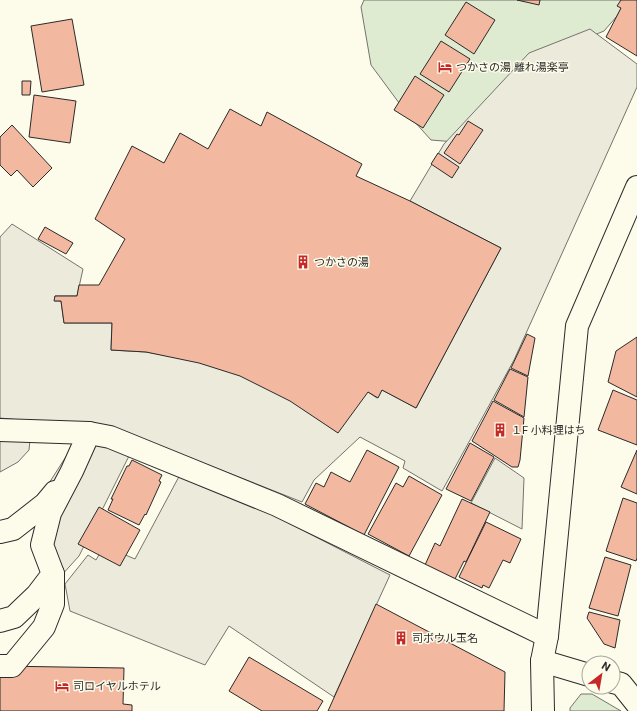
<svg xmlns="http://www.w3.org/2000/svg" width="637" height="711" viewBox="0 0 637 711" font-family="Roboto,'Noto Sans JP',sans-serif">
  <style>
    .green { fill: #deebd1; stroke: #74746e }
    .parking { fill: #eceadb; stroke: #74746e }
    .building { fill: #f2b8a0; stroke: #2b2b2b }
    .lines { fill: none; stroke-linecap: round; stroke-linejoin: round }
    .minor-casing { stroke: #2b2b2b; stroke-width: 24 }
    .minor { stroke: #fdfbea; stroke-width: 22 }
    .labels { text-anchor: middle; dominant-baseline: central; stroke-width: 3; stroke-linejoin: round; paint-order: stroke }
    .poi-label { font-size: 11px; fill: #2b2b2b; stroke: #fdfbea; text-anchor: start }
  </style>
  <rect width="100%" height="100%" fill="#fdfbea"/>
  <g class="green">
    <path d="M 364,0 L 626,0 L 617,16 L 604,31 L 558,50 L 468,143 L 431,140 L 405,111 L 371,65 L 361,7 Z"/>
    <path d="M 581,694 L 592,694 L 621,711 L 570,711 L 570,708 Z"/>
  </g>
  <g class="parking">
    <path d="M 590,29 L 637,64 L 637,87 L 514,360 L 442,491 L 403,468 L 405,461 L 360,437 L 314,480 L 302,502 L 120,430 L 0,418 L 0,237 L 12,224 L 83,269 L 77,296 L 55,296 L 55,301 L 61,301 L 64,323 L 112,323 L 111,350 L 146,352 L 368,392 L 377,398 L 382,390 L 416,408 L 501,248 L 410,201 L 444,144 L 529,53 Z"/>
    <path d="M 0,430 L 31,430 L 29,450 L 18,462 L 0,472 Z"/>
    <path d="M 81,433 L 130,454 L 79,556 L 60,577 L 43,552 L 33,523 L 37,502 Z"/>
    <path d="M 495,458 L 524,478 L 522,529 L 471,503 Z"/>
    <path d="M 183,469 L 390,575 L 334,697 L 229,626 L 205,665 L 70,611 L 65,584 L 88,555 L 96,560 L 104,546 L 135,559 Z"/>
  </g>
  <g class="building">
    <path d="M 517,0 L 540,0 L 539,5 Z"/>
    <path d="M 621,0 L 637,0 L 637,56 L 606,37 L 621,8 L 617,6 Z"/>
    <path d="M 466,2 L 495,20 L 474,54 L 445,35 Z"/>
    <path d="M 72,19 L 84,85 L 42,92 L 31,26 Z"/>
    <path d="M 441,41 L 470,59 L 449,92 L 420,74 Z"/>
    <path d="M 415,76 L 444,95 L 423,128 L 394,110 Z"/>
    <path d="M 22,81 L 31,81 L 30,95 L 22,95 Z"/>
    <path d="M 34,95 L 76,101 L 70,143 L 29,137 Z"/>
    <path d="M 230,109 L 261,126 L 267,112 L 362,164 L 356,176 L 410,201 L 501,248 L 416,408 L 382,390 L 378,398 L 368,392 L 338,433 L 290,401 L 240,376 L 199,363 L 146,352 L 111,350 L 112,323 L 64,323 L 61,301 L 54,301 L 55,296 L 77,296 L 79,285 L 99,285 L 125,239 L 95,219 L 132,146 L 164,163 L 180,133 L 208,149 Z"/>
    <path d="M 468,121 L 483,130 L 460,164 L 444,153 L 457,134 L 459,135 Z"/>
    <path d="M 12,125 L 52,168 L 33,187 L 17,170 L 11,176 L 0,165 L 0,137 Z"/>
    <path d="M 438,153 L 459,167 L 452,178 L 431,164 Z"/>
    <path d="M 45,227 L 73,243 L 66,254 L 38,239 Z"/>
    <path d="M 527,334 L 535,338 L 528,376 L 511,368 Z"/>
    <path d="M 637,337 L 637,397 L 608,382 L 616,351 Z"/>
    <path d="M 510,369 L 528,377 L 524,417 L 494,400 Z"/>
    <path d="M 613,390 L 637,400 L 637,445 L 598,430 Z"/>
    <path d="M 493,401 L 524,418 L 520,460 L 518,467 L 512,467 L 472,441 Z"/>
    <path d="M 470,443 L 494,457 L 471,501 L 446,489 Z"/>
    <path d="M 367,450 L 399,467 L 364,535 L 305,504 L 316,483 L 324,487 L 331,472 L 350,482 Z"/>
    <path d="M 637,450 L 637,494 L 621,487 Z"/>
    <path d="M 132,460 L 162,475 L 159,481 L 161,482 L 146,515 L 145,514 L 139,525 L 108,510 L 113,499 L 111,499 L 127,466 L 129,466 Z"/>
    <path d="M 409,476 L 442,495 L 409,556 L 368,534 L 396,483 L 403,487 Z"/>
    <path d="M 623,498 L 637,503 L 637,558 L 636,561 L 606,551 Z"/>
    <path d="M 462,499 L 490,512 L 466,562 L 464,561 L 455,579 L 425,565 L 435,543 L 440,546 Z"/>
    <path d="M 99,507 L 140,530 L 120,566 L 78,544 Z"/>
    <path d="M 486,522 L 521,539 L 510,563 L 503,560 L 489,588 L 483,585 L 482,588 L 459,577 Z"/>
    <path d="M 605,557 L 631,565 L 618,616 L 589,608 Z"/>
    <path d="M 376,604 L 505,672 L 504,711 L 328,711 Z"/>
    <path d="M 589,612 L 620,620 L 615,648 L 604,644 L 587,618 Z"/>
    <path d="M 249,657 L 323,701 L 317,711 L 262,711 L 229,691 Z"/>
    <path d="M 0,666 L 124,668 L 123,704 L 132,705 L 132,711 L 0,711 Z"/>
  </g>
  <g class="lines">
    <g class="minor-casing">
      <g id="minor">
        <path d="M 0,430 L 89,433 L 110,437 L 277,505 L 547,636"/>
        <path d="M 0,532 L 13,529 L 45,504 L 55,492"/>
        <path d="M 0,621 L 14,617 L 37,595 L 53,574 L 42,545 L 50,513 L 72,471 L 89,433"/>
        <path d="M 542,661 L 589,675"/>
        <path d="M 0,666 L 12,666 L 44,627 L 53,604 L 53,574"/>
        <path d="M 613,682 L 621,684 L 637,704"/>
        <path d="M 543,711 L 542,661 L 547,636 L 577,326 L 637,187"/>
      </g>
    </g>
    <use href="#minor" class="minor"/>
  </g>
  <defs>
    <g id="hotel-bare" transform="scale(1.08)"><path d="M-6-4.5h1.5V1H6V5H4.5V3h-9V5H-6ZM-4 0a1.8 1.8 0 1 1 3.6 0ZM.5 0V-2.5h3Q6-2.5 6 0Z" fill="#c62828" stroke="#fdfbea" stroke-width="2.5" paint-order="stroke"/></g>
    <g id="building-bare" transform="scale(1.08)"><path d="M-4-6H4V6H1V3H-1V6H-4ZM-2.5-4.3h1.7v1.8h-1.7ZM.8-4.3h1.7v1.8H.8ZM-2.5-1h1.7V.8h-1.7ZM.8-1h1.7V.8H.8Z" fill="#c62828" stroke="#fdfbea" stroke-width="2.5" paint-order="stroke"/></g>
  </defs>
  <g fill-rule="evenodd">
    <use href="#hotel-bare" x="445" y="67"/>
    <use href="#building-bare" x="303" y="262"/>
    <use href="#building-bare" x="500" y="430"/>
    <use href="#building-bare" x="401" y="638"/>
    <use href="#hotel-bare" x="62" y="686"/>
  </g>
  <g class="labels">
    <g class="poi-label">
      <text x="456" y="67">つかさの湯 離れ湯楽亭</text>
      <text x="314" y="262">つかさの湯</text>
      <text x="511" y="430">１F 小料理はち</text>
      <text x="412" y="638">司ボウル玉名</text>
      <text x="73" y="686">司ロイヤルホテル</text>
    </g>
  </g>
  <g transform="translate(601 675) rotate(31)"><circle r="19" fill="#fdfbea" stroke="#a9a89e"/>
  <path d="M0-3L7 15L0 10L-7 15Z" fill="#c62828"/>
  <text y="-6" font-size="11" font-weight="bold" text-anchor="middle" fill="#2b2b2b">N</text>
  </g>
</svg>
